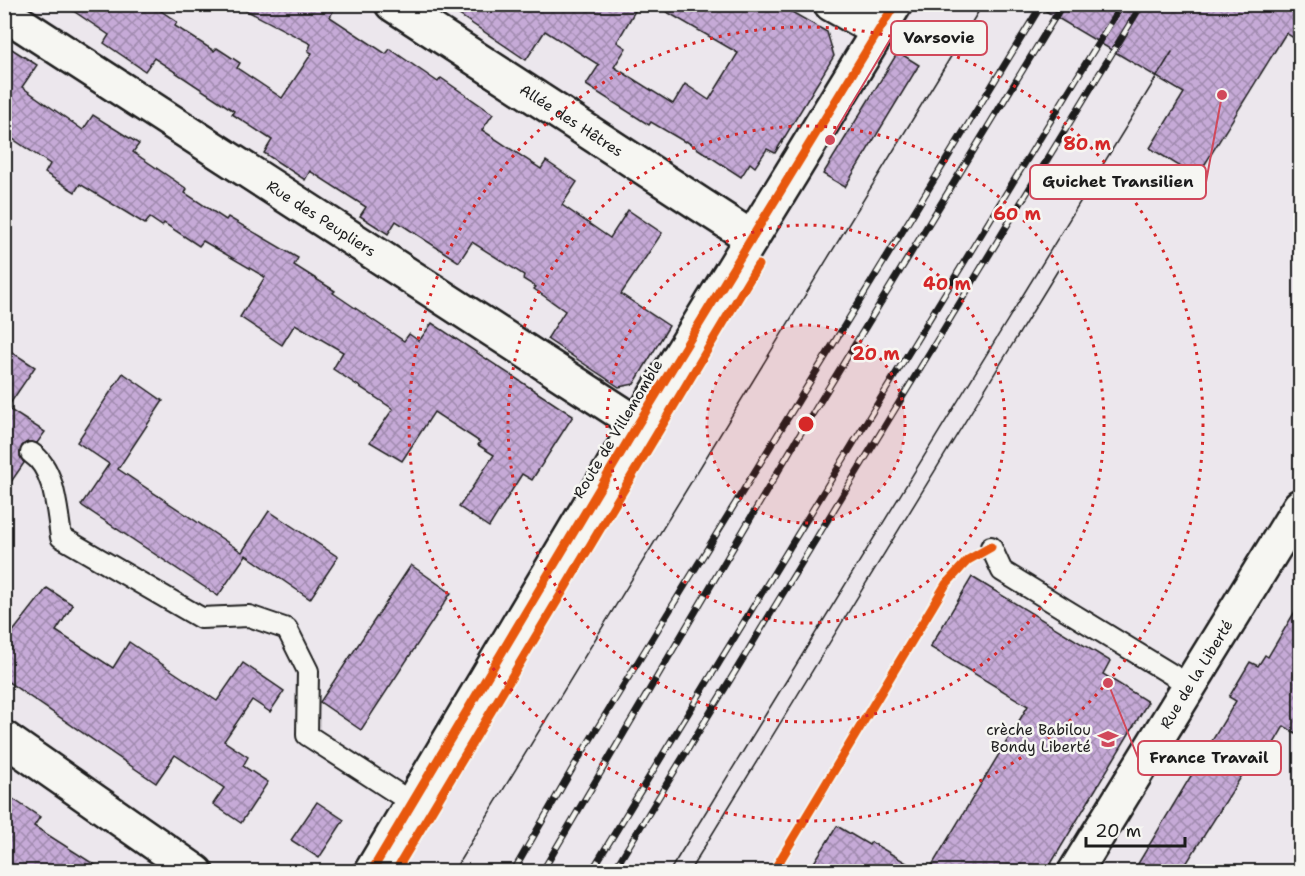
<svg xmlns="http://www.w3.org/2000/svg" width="1305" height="876" viewBox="0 0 1305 876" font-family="'Shantell Sans',sans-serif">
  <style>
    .building { fill: url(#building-cross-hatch); stroke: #1c1c1c; stroke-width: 1.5 }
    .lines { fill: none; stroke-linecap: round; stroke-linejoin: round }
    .lane-casing { stroke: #1c1c1c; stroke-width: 24 }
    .street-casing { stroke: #1c1c1c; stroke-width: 38 }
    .secondary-casing { stroke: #1c1c1c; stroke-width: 38 }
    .lane { stroke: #f6f6f2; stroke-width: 20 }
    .street { stroke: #f6f6f2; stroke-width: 33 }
    .secondary { stroke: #f6f6f2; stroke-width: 33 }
    .tram { stroke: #1c1c1c; stroke-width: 1.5 }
    .rail-casing { stroke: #1c1c1c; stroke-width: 7 }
    .rail { stroke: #f6f6f2; stroke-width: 4.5; stroke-dasharray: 14; stroke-linecap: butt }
    .cycleway-casing { stroke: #f6f6f2; stroke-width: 13 }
    .cycleway { stroke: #e8590c; stroke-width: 9 }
    .ring { fill: none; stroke: #d62828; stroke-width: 3; stroke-dasharray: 3 6 }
    .labels { text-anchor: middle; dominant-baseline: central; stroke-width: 5; stroke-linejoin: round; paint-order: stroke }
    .street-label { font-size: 15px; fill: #1c1c1c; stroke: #f6f6f2 }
    .poi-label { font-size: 15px; fill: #1c1c1c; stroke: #f6f6f2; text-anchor: end }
    .centre { fill: #d62828; stroke: #f6f6f2; stroke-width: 3 }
    .ring-label { font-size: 18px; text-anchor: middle; font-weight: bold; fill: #d62828; stroke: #f6f6f2; stroke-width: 5; stroke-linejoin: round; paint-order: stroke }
    .leader { fill: none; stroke: #d1495b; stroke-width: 2 }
    .callout-dot { fill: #d1495b; stroke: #f6f6f2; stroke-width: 2 }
    .callout { fill: #f6f6f2; stroke: #d1495b; stroke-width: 2 }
    .callout-label { font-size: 16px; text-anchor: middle; font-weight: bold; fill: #1c1c1c }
  </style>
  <defs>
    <pattern id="building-cross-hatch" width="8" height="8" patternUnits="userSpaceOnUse" patternTransform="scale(1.5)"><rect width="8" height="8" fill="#c6aad7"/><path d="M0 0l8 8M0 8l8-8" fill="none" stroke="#a08aae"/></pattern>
  </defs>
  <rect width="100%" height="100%" fill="#ece7ed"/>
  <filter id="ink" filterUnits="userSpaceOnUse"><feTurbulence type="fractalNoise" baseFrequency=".0167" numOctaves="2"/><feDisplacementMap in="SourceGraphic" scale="12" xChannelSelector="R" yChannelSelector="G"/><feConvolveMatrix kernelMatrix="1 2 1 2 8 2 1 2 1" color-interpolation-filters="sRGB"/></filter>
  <g filter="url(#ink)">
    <g class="building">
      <path d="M 63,4 L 151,4 L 177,22 L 175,26 L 214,51 L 217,48 L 240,63 L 237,68 L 282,98 L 312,53 L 308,51 L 311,44 L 234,4 L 337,4 L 330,17 L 386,54 L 390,49 L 438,82 L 441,78 L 493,114 L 482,130 L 541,169 L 546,161 L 577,182 L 562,205 L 610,238 L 628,210 L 662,233 L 621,294 L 669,326 L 634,384 L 619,387 L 547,339 L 565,311 L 534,289 L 536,287 L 523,279 L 524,275 L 472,242 L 459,262 L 396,221 L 388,234 L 360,216 L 366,207 L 310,171 L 305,180 L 264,153 L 272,140 L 232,114 L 234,111 L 154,58 L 145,71 L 104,43 L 109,35 Z"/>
      <path d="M 443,4 L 639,4 L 617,42 L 626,48 L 614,67 L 673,104 L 685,84 L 709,100 L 738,53 L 653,4 L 778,4 L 827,32 L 834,56 L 775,153 L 767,149 L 755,167 L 750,163 L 741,177 L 686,141 L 685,142 L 651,122 L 649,125 L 586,85 L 599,65 L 545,31 L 526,60 Z"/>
      <path d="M 1034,4 L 1300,4 L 1300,42 L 1286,33 L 1197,177 L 1150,148 L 1184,93 Z"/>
      <path d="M 4,44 L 37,65 L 22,87 L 83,130 L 93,115 L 139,144 L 133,152 L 187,189 L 185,193 L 226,220 L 228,217 L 298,258 L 294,265 L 335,291 L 333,293 L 404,341 L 409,334 L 419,341 L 432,323 L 573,416 L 532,480 L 522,474 L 489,527 L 459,507 L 494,455 L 478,445 L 480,442 L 434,412 L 402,461 L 370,442 L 393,409 L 333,369 L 343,352 L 295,324 L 282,345 L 240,317 L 265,277 L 203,241 L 199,246 L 164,223 L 162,226 L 150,218 L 145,224 L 80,184 L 75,192 L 45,173 L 50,164 L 4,133 Z"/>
      <path d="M 898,52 L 919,65 L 845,187 L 823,174 Z"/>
      <path d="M 4,347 L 35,367 L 7,408 L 45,432 L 37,443 L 28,442 L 22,446 L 20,456 L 24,463 L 4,492 Z"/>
      <path d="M 123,373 L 163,401 L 118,469 L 242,552 L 269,511 L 338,557 L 310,599 L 246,555 L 218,596 L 81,505 L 109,464 L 77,442 Z"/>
      <path d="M 411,565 L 451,593 L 361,730 L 320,702 Z"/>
      <path d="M 972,577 L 1110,661 L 1103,674 L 1148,702 L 1046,872 L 928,872 L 1028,706 L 930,647 Z"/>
      <path d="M 47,588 L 73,605 L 56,631 L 113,668 L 129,642 L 217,701 L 243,663 L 284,691 L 270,712 L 252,700 L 224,741 L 248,757 L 243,766 L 268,782 L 241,823 L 213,804 L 224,788 L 175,755 L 156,783 L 4,679 L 4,643 Z"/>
      <path d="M 1300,603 L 1300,736 L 1284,726 L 1262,764 L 1253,758 L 1181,872 L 1133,872 L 1236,701 L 1229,697 L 1250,662 L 1258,666 L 1265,655 L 1268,657 Z"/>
      <path d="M 4,793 L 40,817 L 34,826 L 106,872 L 4,872 Z"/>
      <path d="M 317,802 L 344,820 L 319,858 L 291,840 Z"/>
      <path d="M 837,826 L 869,845 L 871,842 L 922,872 L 808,872 Z"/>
    </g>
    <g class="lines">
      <g class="lane-casing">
        <g id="lane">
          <path d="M 31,453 C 55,468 57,511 61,537 L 201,618 L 249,616 L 287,629 L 308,671 L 307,735 L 412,803"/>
          <path d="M 991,547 L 1002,571 L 1189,685"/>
        </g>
      </g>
      <g class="street-casing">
        <g id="street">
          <path id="s1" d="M 392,4 L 752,238"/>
          <path d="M 831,4 L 879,31"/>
          <path id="s2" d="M 4,13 L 638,424"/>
          <path d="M 4,738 L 196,872"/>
          <path id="s3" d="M 1075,872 L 1300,506"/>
        </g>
      </g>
      <g class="secondary-casing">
        <path id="secondary" d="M 371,872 L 638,424 L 895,4"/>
      </g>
      <use href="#lane" class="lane"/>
      <use href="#street" class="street"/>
      <use href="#secondary" class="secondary"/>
      <g class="tram">
        <path d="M 453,872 L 983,4"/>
        <path d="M 669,872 L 1172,52"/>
        <path d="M 689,872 L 1058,270"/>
      </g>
      <g class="rail-casing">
        <g id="rail">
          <path d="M 513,872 L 574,766 L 1042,4"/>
          <path d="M 542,872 L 796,441 L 1063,4"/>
          <path d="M 591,872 L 1122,4"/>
          <path d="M 613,872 L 1142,4"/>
        </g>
      </g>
      <use href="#rail" class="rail"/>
      <g class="cycleway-casing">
        <g id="cycleway">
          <path d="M 371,872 L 638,424 L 895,4"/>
          <path d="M 395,872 L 758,265"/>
          <path d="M 773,872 L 946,584 L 968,560 L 991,547"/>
        </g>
      </g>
      <use href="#cycleway" class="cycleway"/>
    </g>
  </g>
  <circle cx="806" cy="424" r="99" fill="#d62828" fill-opacity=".12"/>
  <g class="ring">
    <circle cx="806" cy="424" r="99"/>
    <circle cx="806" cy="424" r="199"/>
    <circle cx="806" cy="424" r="298"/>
    <circle cx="806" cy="424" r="397"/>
  </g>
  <defs>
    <g id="school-bare" transform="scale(1.62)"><path d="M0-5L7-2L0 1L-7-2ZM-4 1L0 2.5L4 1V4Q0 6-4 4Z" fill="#d1495b" stroke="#f6f6f2" stroke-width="2.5" paint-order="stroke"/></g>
  </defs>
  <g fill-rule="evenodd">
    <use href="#school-bare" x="1108" y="739"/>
  </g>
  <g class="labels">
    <g class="street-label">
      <text stroke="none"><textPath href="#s1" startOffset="214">Allée des Hêtres</textPath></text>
      <text stroke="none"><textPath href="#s2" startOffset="378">Rue des Peupliers</textPath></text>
      <text transform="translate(618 429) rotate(-59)">Route de Villemomble</text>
      <text stroke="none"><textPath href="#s3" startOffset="232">Rue de la Liberté</textPath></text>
    </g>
    <g class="poi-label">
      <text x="1091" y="730">crèche Babilou<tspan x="1091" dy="17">Bondy Liberté</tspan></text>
    </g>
  </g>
  <circle cx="806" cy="424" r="9" class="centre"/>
  <g class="ring-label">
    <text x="1087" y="150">80 m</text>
    <text x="1017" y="220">60 m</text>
    <text x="947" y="290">40 m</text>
    <text x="876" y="360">20 m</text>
  </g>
  <path class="leader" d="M830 140L891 38M1222 95L1206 182M1108 683L1138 758"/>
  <g class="callout-dot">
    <circle cx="830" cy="140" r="6"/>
    <circle cx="1222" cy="95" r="6"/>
    <circle cx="1108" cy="683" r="6"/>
  </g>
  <g class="callout">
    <rect x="891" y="21" width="96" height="34" rx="6"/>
    <rect x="1030" y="165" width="176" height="34" rx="6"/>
    <rect x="1138" y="741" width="143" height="34" rx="6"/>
  </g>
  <g class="callout-label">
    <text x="939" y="43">Varsovie</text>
    <text x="1118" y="187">Guichet Transilien</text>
    <text x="1209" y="763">France Travail</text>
  </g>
  <rect width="1305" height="876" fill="none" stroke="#f6f6f2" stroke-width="24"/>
  <rect x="12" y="12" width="1281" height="852" fill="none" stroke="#1c1c1c" stroke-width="2" filter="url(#ink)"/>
  <path d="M1086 837v9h99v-9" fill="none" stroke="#1c1c1c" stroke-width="3"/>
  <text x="1095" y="837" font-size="18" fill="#1c1c1c" stroke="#f6f6f2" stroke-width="4.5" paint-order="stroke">20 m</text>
</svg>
